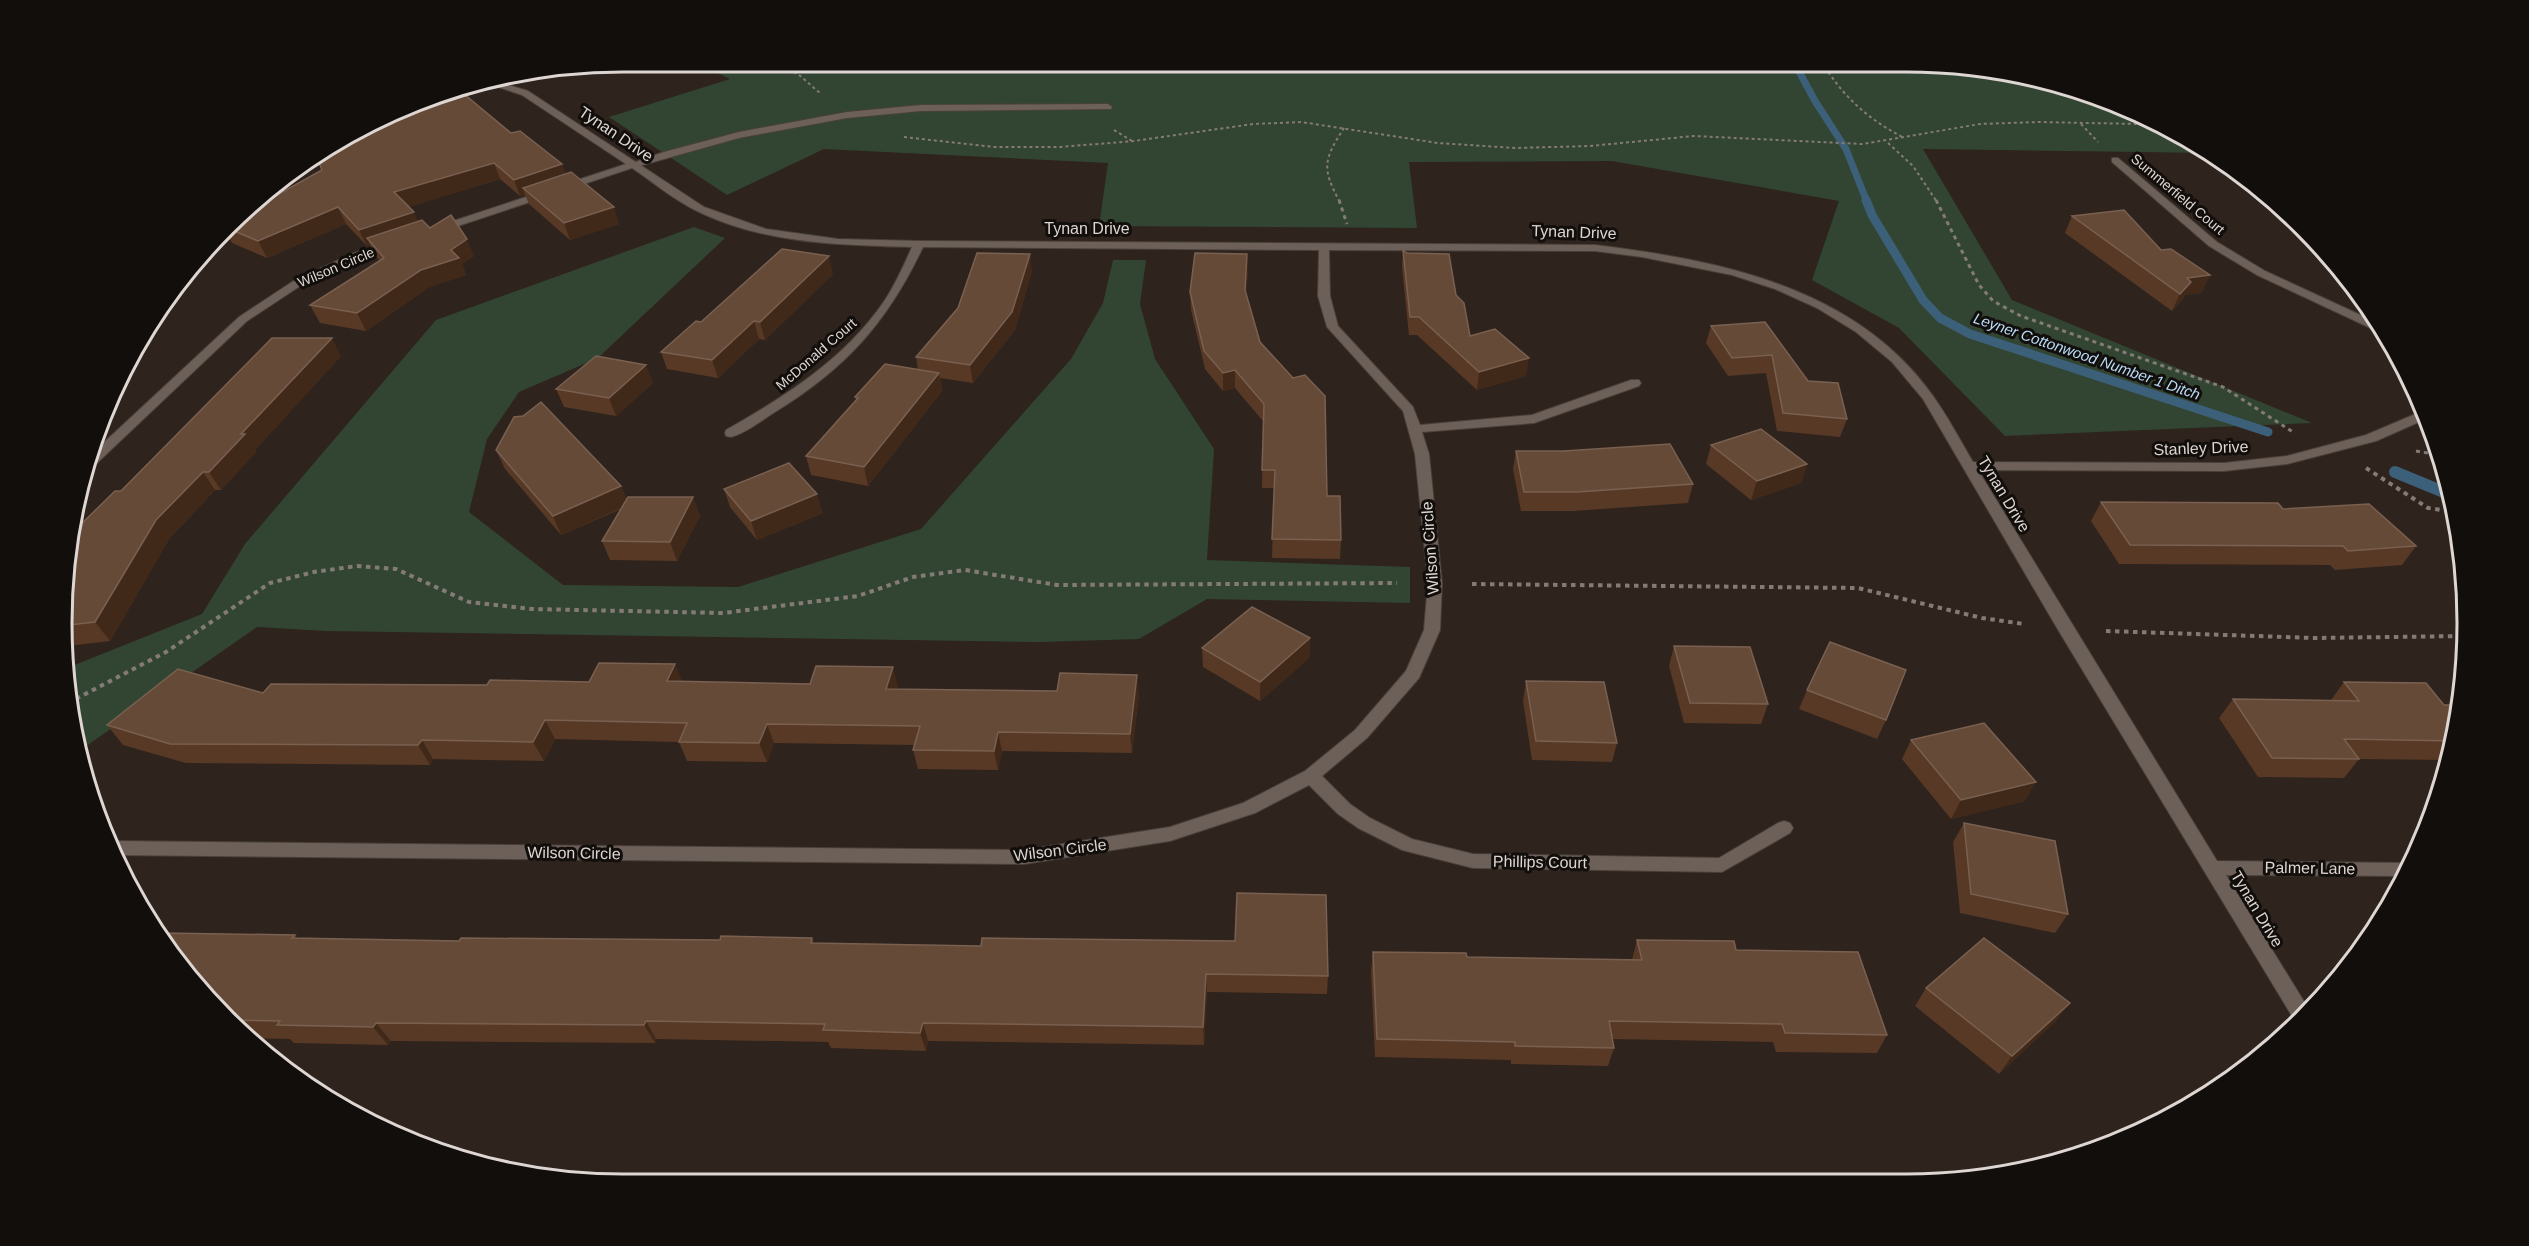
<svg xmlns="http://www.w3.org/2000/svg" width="2529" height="1246" viewBox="0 0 2529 1246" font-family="Helvetica,sans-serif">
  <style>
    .green { fill: #324533 }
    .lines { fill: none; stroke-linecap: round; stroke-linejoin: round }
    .stream-far2 { stroke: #3d607a; stroke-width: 7 }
    .stream-far1 { stroke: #3d607a; stroke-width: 9 }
    .stream { stroke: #3d607a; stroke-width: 12 }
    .lane-casing { stroke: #4a413c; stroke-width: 2 }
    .street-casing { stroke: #4a413c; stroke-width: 2 }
    .path-far2 { stroke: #857b76; stroke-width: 2; stroke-dasharray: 3 3; stroke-linecap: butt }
    .path-far1 { stroke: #857b76; stroke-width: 3; stroke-dasharray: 4 4; stroke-linecap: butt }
    .path { stroke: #857b76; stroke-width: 4; stroke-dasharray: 4.5 4.5; stroke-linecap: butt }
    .lane { fill: #6d6059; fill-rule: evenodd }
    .street { fill: #6d6059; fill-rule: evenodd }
    .wall { fill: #583925 }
    .shaded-wall { fill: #41291a }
    .building { fill: #664a38; stroke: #796050; stroke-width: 1.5 }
    .labels { text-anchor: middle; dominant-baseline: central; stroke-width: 6; stroke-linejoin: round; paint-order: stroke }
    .far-street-label { font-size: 14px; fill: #ded6d2; stroke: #120e0b }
    .far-water-label { font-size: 15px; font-style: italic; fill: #b9dcf8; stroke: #120e0b }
    .street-label { font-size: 16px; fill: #ded6d2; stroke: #120e0b }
    .rim { fill: none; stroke: #ded6d2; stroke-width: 3 }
  </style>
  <rect width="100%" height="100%" fill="#2e231d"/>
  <g class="green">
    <path d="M 695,62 L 1906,62 L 2016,72 L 2121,104 L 2212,153 L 1923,149 L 2012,300 L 2312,423 L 2005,436 L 1899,328 L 1812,280 L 1839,201 L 1612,161 L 1409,162 L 1417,228 L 1099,226 L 1108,163 L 824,149 L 727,195 L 609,117 L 730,79 Z"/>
    <path d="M 694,227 L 725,238 L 598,358 L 519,392 L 487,439 L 469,512 L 563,585 L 738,587 L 921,529 L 1071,359 L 1103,303 L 1113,260 L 1146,260 L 1140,304 L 1155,359 L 1214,449 L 1207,560 L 1410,567 L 1410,603 L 1207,599 L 1139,639 L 1039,642 L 326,631 L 257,627 L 82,749 L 66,697 L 67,668 L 202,614 L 245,544 L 436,320 Z"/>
  </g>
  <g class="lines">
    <path class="stream-far2" d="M 1794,62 L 1815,101 L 1846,149 L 1867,202"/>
    <path class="stream-far1" d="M 1866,200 L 1872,215 L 1923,300 L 1940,318 L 1970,334 L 2268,432"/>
    <path class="stream" d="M 2395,472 L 2451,495"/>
    <g class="lane-casing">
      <path id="lane" d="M 1108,104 L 1112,107 L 1111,109 L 921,111 L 847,118 L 739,138 L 632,168 L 627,165 L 664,152 L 739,132 L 847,112 L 921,105 Z"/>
    </g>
    <g class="street-casing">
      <g id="street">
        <path d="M 499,82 L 528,91 L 704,207 L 766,229 L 838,239 L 919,241 L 1595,245 C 1719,260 1856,287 1933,396 C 1948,417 1960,440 1973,462 L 2224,463 L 2287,456 L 2366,435 L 2425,410 L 2428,418 L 2376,441 L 2287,464 L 2224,471 L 1978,470 L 2217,861 L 2410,863 L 2403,876 L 2226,875 L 2308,1008 L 2295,1021 L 2057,628 L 1923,399 L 1892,362 L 1856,332 L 1817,308 L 1775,289 L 1732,275 L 1642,257 L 1595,251 L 1329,250 L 1330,296 L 1338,326 L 1413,407 L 1420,425 L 1532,415 L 1631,380 L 1639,380 L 1641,383 L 1639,386 L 1534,423 L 1422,432 L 1429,454 L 1442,583 L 1440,630 L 1419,678 L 1367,738 L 1322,776 L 1350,804 L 1370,818 L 1412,839 L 1473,854 L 1719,858 L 1778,823 L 1784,821 L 1790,823 L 1793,828 L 1790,833 L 1722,872 L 1473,868 L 1402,850 L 1358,828 L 1338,814 L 1309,785 L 1255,813 L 1170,841 L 1024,864 L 115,855 L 112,841 L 1024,850 L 1170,827 L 1243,803 L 1305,771 L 1355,730 L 1406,671 L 1424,630 L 1428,583 L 1415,454 L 1403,411 L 1327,327 L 1318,296 L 1319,250 L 923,247 C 887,323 846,368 775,412 C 762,420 746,433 731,437 L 726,436 L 725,433 L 726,430 C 786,396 846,358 885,300 C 896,283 904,265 912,247 C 840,245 764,244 697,211 C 674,200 653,182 632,168 L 443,231 L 435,231 L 435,227 L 626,164 L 522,95 L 489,84 Z"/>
        <path d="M 2112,158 L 2118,158 L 2217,242 L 2265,271 L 2380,324 L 2385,333 L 2379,332 L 2257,275 L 2209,246 L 2112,162 Z"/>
        <path d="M 390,242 L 395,245 L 394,247 L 359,258 L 300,286 L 247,321 L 97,463 L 91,464 L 97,449 L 239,317 L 292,282 L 351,254 Z"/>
      </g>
    </g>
    <g class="path-far2">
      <path d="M 772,62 L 798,74 L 821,94"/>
      <path d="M 1822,62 C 1843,97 1868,119 1904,138"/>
      <path d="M 2081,124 L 2098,142"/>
      <path d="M 1114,130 L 1132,141"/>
      <path d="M 904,137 L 994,147 L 1060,147 L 1134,141 L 1253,124 L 1301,122 L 1438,143 L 1515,148 L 1590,146 L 1694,136 L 1862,144 L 1980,124 L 2039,122 L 2138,124 L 2153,121"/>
      <path d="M 1888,143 L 1913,166 L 1937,202"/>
      <path d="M 1340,202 C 1321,168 1324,159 1344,128"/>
    </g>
    <g class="path-far1">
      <path d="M 1339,200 L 1347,224"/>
      <path d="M 1936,200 L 1979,285 L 1993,301 L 2021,316 L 2223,387 L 2293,432"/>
      <path d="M 2416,451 L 2439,455"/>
    </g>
    <g class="path">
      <path d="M 2366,468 L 2428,508 L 2456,512"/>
      <path d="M 1472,584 L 1858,588 L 1982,618 L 2024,624"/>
      <path d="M 2106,631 L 2315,638 L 2466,636"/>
      <path d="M 68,703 L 166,652 L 270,583 L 314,572 L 357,566 L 396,569 L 469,602 L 531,609 L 723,613 L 858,596 L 913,577 L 965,570 L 1057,585 L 1397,583"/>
    </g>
    <use href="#lane" class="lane"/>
    <use href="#street" class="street"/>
  </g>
  <g class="wall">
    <path d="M 511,133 L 562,164 L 565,174 L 619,224 L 570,240 L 529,204 L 525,195 L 520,196 L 500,179 L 408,207 L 418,222 L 474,256 L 462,264 L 466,275 L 429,287 L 366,331 L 320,323 L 310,305 L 380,261 L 375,255 L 370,245 L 367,246 L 346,224 L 267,258 L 232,243 L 225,230 L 241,215 L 322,170 Z"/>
    <path d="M 2072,216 L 2161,250 L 2210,275 L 2201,293 L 2185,295 L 2182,300 L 2172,311 L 2065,233 Z"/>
    <path d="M 1403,250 L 1456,295 L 1470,336 L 1526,376 L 1477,390 L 1417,335 L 1409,335 L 1402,267 Z"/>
    <path d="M 1032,271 L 1015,330 L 973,383 L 940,378 L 942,391 L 868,486 L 811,475 L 806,456 L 856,400 L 855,397 L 918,370 L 916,357 Z"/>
    <path d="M 1248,271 L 1246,294 L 1260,342 L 1327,496 L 1341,540 L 1340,559 L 1272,558 L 1274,488 L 1262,488 L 1263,421 L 1235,388 L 1223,391 L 1205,369 L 1191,310 L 1190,292 Z"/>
    <path d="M 833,274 L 765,340 L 759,339 L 718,378 L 667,369 L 661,352 L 701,322 Z"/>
    <path d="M 1765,322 L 1808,381 L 1847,419 L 1840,437 L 1777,431 L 1766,373 L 1728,376 L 1706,343 L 1711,326 Z"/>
    <path d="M 341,356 L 255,450 L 256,452 L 221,490 L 215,490 L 169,539 L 110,641 L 68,646 L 72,533 L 121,491 Z"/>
    <path d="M 653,383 L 616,416 L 564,407 L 556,389 Z"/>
    <path d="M 1711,445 L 1807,464 L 1801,483 L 1751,500 L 1706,464 Z"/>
    <path d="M 496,450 L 621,486 L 626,499 L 693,497 L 700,516 L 677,561 L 610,560 L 602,541 L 621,509 L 561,535 L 505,469 Z"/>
    <path d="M 1516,451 L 1693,484 L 1688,503 L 1573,511 L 1521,511 L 1513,469 Z"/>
    <path d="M 724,489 L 823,513 L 757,540 L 730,507 Z"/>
    <path d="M 2101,502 L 2283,509 L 2416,546 L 2402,565 L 2335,570 L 2330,565 L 2119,564 L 2091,521 Z"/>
    <path d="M 2459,538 L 2461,556 L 2450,550 Z"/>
    <path d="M 1310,638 L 1309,658 L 1260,701 L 1203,667 L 1202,648 Z"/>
    <path d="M 1674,646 L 1768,704 L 1761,724 L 1684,723 L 1669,666 Z"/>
    <path d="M 682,681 L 898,686 L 897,689 L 1139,694 L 1132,753 L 1002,751 L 998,770 L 918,769 L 913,750 L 914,745 L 774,743 L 767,762 L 687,761 L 679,742 L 555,739 L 544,761 L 433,759 L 430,765 L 186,763 L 123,745 L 107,725 L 263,693 L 589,682 Z"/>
    <path d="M 1526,681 L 1617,743 L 1612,762 L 1532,760 L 1523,701 Z"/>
    <path d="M 2344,682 L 2444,705 L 2457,733 L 2448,760 L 2359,759 L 2344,778 L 2258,777 L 2219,718 L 2233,699 L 2331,700 Z"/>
    <path d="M 1807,690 L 1886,720 L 1877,739 L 1799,709 Z"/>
    <path d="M 1911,740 L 2025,801 L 1951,819 L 1902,759 Z"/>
    <path d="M 1964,823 L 2068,914 L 2055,933 L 1960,913 L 1953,842 Z"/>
    <path d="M 164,933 L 295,935 L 298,939 L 459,941 L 720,940 L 812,938 L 814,943 L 1328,976 L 1327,994 L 1207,992 L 1204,1045 L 928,1041 L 926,1051 L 831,1048 L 828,1042 L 656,1039 L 655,1043 L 391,1041 L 388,1045 L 294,1043 L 290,1039 L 248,1038 L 226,1020 Z"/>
    <path d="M 1637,940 L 1736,950 L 1887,1035 L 1877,1053 L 1776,1052 L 1773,1042 L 1612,1039 L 1614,1048 L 1608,1066 L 1511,1064 L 1511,1060 L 1375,1057 L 1371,971 L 1373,952 L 1467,957 L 1632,960 Z"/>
    <path d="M 1926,988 L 2056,1021 L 1999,1074 L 1915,1006 Z"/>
  </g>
  <g class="shaded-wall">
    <path d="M 494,163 L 500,179 L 402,209 L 394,192 Z"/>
    <path d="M 562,164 L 568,181 L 523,188 L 525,195 L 520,196 L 514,180 Z"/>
    <path d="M 338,207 L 346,224 L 267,258 L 258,241 Z"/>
    <path d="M 614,207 L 619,224 L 570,240 L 564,223 Z"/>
    <path d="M 414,212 L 421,229 L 367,238 L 370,245 L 367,246 L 359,230 Z"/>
    <path d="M 467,239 L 474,256 L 462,264 L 466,275 L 429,287 L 366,331 L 357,313 Z"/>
    <path d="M 1030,254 L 1032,271 L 1015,330 L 973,383 L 970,365 Z"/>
    <path d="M 1247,254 L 1248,271 L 1245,308 L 1245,290 Z"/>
    <path d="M 829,256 L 833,274 L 765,340 L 760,322 Z"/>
    <path d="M 2210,275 L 2201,293 L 2185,295 L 2182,300 L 2172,311 L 2187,278 Z"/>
    <path d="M 754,321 L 759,339 L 718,378 L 712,360 Z"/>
    <path d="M 332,338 L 341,356 L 255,450 L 256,452 L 221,490 L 209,472 L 241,434 Z"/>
    <path d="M 134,351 L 136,354 L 131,359 Z"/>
    <path d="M 1529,358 L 1526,376 L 1477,390 L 1479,372 Z"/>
    <path d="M 646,365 L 653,383 L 616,416 L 609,398 Z"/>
    <path d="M 1235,370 L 1235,388 L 1223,391 L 1223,373 Z"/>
    <path d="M 939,373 L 942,391 L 868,486 L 864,467 Z"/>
    <path d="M 1807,464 L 1801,483 L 1751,500 L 1757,481 Z"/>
    <path d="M 203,472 L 215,490 L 169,539 L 110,641 L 95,622 L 156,520 Z"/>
    <path d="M 621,486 L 628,505 L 561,535 L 553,516 Z"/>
    <path d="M 817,494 L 823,513 L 757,540 L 751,521 Z"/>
    <path d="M 693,497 L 700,516 L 677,561 L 670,542 Z"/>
    <path d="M 1310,638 L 1309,658 L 1260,701 L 1260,682 Z"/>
    <path d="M 675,664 L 683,683 L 667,681 Z"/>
    <path d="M 893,667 L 898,686 L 891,708 L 886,689 Z"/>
    <path d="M 1137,675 L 1139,694 L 1132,753 L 1130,734 Z"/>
    <path d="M 545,720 L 555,739 L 544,761 L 533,742 Z"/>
    <path d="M 767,724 L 774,743 L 767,762 L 759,743 Z"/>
    <path d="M 998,732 L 1002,751 L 998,770 L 994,751 Z"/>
    <path d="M 422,740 L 433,759 L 430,765 L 418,745 Z"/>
    <path d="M 2036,782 L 2025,801 L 1951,819 L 1961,800 Z"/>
    <path d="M 1206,974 L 1207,992 L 1204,1045 L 1203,1027 Z"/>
    <path d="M 2070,1003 L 2056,1021 L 1999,1074 L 2012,1056 Z"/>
    <path d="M 646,1021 L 656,1039 L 655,1043 L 644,1025 Z"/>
    <path d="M 376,1023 L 391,1041 L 388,1045 L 373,1027 Z"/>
    <path d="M 923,1023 L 928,1041 L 926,1051 L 920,1033 Z"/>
  </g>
  <g class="building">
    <path d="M 458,89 L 511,133 L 520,131 L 562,164 L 514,180 L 494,163 L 394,192 L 414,212 L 359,230 L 338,207 L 258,241 L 227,228 L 241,215 L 322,170 L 317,158 L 434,96 Z"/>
    <path d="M 571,172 L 614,207 L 564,223 L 523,188 Z"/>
    <path d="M 2124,210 L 2161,250 L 2171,249 L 2210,275 L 2187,278 L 2191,282 L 2180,294 L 2072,216 Z"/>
    <path d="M 451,215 L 467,239 L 451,250 L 459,258 L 421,270 L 357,313 L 310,305 L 384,258 L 367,238 L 422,220 L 430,228 Z"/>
    <path d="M 782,249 L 829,256 L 760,322 L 754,321 L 712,360 L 661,352 L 696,321 L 701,322 Z"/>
    <path d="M 1403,250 L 1407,253 L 1449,254 L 1456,295 L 1464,303 L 1470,336 L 1495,329 L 1529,358 L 1479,372 L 1419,317 L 1410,317 Z"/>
    <path d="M 977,253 L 1030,254 L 1012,312 L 970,365 L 916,357 L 958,308 Z"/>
    <path d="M 1195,253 L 1247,254 L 1245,290 L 1260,342 L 1293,378 L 1305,375 L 1325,396 L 1327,496 L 1340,496 L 1341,540 L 1272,539 L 1275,470 L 1262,470 L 1264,404 L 1235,370 L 1223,373 L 1204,351 L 1190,292 Z"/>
    <path d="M 1765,322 L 1808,381 L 1838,383 L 1847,419 L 1783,413 L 1772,355 L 1732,358 L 1711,326 Z"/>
    <path d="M 272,338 L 332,338 L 241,434 L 245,434 L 209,472 L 203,472 L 156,520 L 95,622 L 69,625 L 72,533 L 115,491 L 121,491 Z"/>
    <path d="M 596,356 L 646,365 L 609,398 L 556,389 Z"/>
    <path d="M 885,364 L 939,373 L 864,467 L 806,456 L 858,398 L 855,397 Z"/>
    <path d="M 541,402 L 621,486 L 553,516 L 496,450 L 514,417 L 523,416 Z"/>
    <path d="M 1761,429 L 1807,464 L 1757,481 L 1711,445 Z"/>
    <path d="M 1670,444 L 1693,484 L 1577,492 L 1524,492 L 1516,451 L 1564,451 Z"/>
    <path d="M 789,463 L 817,494 L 751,521 L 724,489 Z"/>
    <path d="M 628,497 L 693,497 L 670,542 L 602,541 Z"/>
    <path d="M 2101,502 L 2278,503 L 2283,509 L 2369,504 L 2416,546 L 2348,551 L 2343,546 L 2130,545 Z"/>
    <path d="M 1252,607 L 1310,638 L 1260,682 L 1202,648 Z"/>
    <path d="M 1830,642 L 1906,670 L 1886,720 L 1807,690 Z"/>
    <path d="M 1674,646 L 1750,647 L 1768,704 L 1690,703 Z"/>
    <path d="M 599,663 L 675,664 L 667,681 L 810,684 L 816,666 L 893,667 L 886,689 L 1057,691 L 1060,673 L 1137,675 L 1130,734 L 998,732 L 994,751 L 913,750 L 920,726 L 767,724 L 759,743 L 679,742 L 687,723 L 545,720 L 533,742 L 422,740 L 418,745 L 170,744 L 107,725 L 178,669 L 263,693 L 271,684 L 487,685 L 490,680 L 589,682 Z"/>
    <path d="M 1526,681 L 1604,682 L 1617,743 L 1536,741 Z"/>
    <path d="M 2344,682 L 2426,683 L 2444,705 L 2459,705 L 2457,733 L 2454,741 L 2344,739 L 2359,759 L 2272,758 L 2233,699 L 2359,701 Z"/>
    <path d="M 1984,723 L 2036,782 L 1961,800 L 1911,740 Z"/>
    <path d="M 1964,823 L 2055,841 L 2068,914 L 1971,894 Z"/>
    <path d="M 1237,893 L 1326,895 L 1328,976 L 1206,974 L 1203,1027 L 923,1023 L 920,1033 L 823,1030 L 825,1024 L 646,1021 L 644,1025 L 376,1023 L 373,1027 L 277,1025 L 280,1021 L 226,1020 L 164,933 L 295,935 L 292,938 L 459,941 L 461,938 L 720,940 L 721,936 L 812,938 L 811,943 L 981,946 L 982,938 L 1235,941 Z"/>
    <path d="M 1984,938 L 2070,1003 L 2012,1056 L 1926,988 Z"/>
    <path d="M 1637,940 L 1734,941 L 1736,950 L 1858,952 L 1887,1035 L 1785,1033 L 1782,1024 L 1609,1021 L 1614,1048 L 1515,1046 L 1515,1042 L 1377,1039 L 1373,952 L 1466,953 L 1467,957 L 1642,960 Z"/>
  </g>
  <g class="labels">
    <g class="far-street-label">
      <text transform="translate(2178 194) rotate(40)">Summerfield Court</text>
      <text transform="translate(336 267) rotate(-23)">Wilson Circle</text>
      <text transform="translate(816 354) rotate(-41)">McDonald Court</text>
    </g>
    <g class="far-water-label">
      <text transform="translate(2087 356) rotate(19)">Leyner Cottonwood Number 1 Ditch</text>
    </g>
    <g class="street-label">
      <text transform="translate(616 134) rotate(34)">Tynan Drive</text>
      <text x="1087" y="228">Tynan Drive</text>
      <text transform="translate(1574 232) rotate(2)">Tynan Drive</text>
      <text transform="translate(2201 448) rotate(-2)">Stanley Drive</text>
      <text transform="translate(2004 494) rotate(59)">Tynan Drive</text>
      <text transform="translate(1430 548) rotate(-94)">Wilson Circle</text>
      <text transform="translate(1060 850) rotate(-7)">Wilson Circle</text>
      <text transform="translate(574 853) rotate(1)">Wilson Circle</text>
      <text transform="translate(1540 862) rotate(1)">Phillips Court</text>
      <text transform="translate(2310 868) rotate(1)">Palmer Lane</text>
      <text transform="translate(2257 909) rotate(59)">Tynan Drive</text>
    </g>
  </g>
  <path d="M0 0H2529V1246H0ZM623 72H1906A551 551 0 0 1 2457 623V623A551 551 0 0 1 1906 1174H623A551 551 0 0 1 72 623V623A551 551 0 0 1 623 72Z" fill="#120e0b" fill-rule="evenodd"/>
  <path class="rim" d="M623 72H1906A551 551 0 0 1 2457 623V623A551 551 0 0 1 1906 1174H623A551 551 0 0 1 72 623V623A551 551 0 0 1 623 72Z"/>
</svg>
